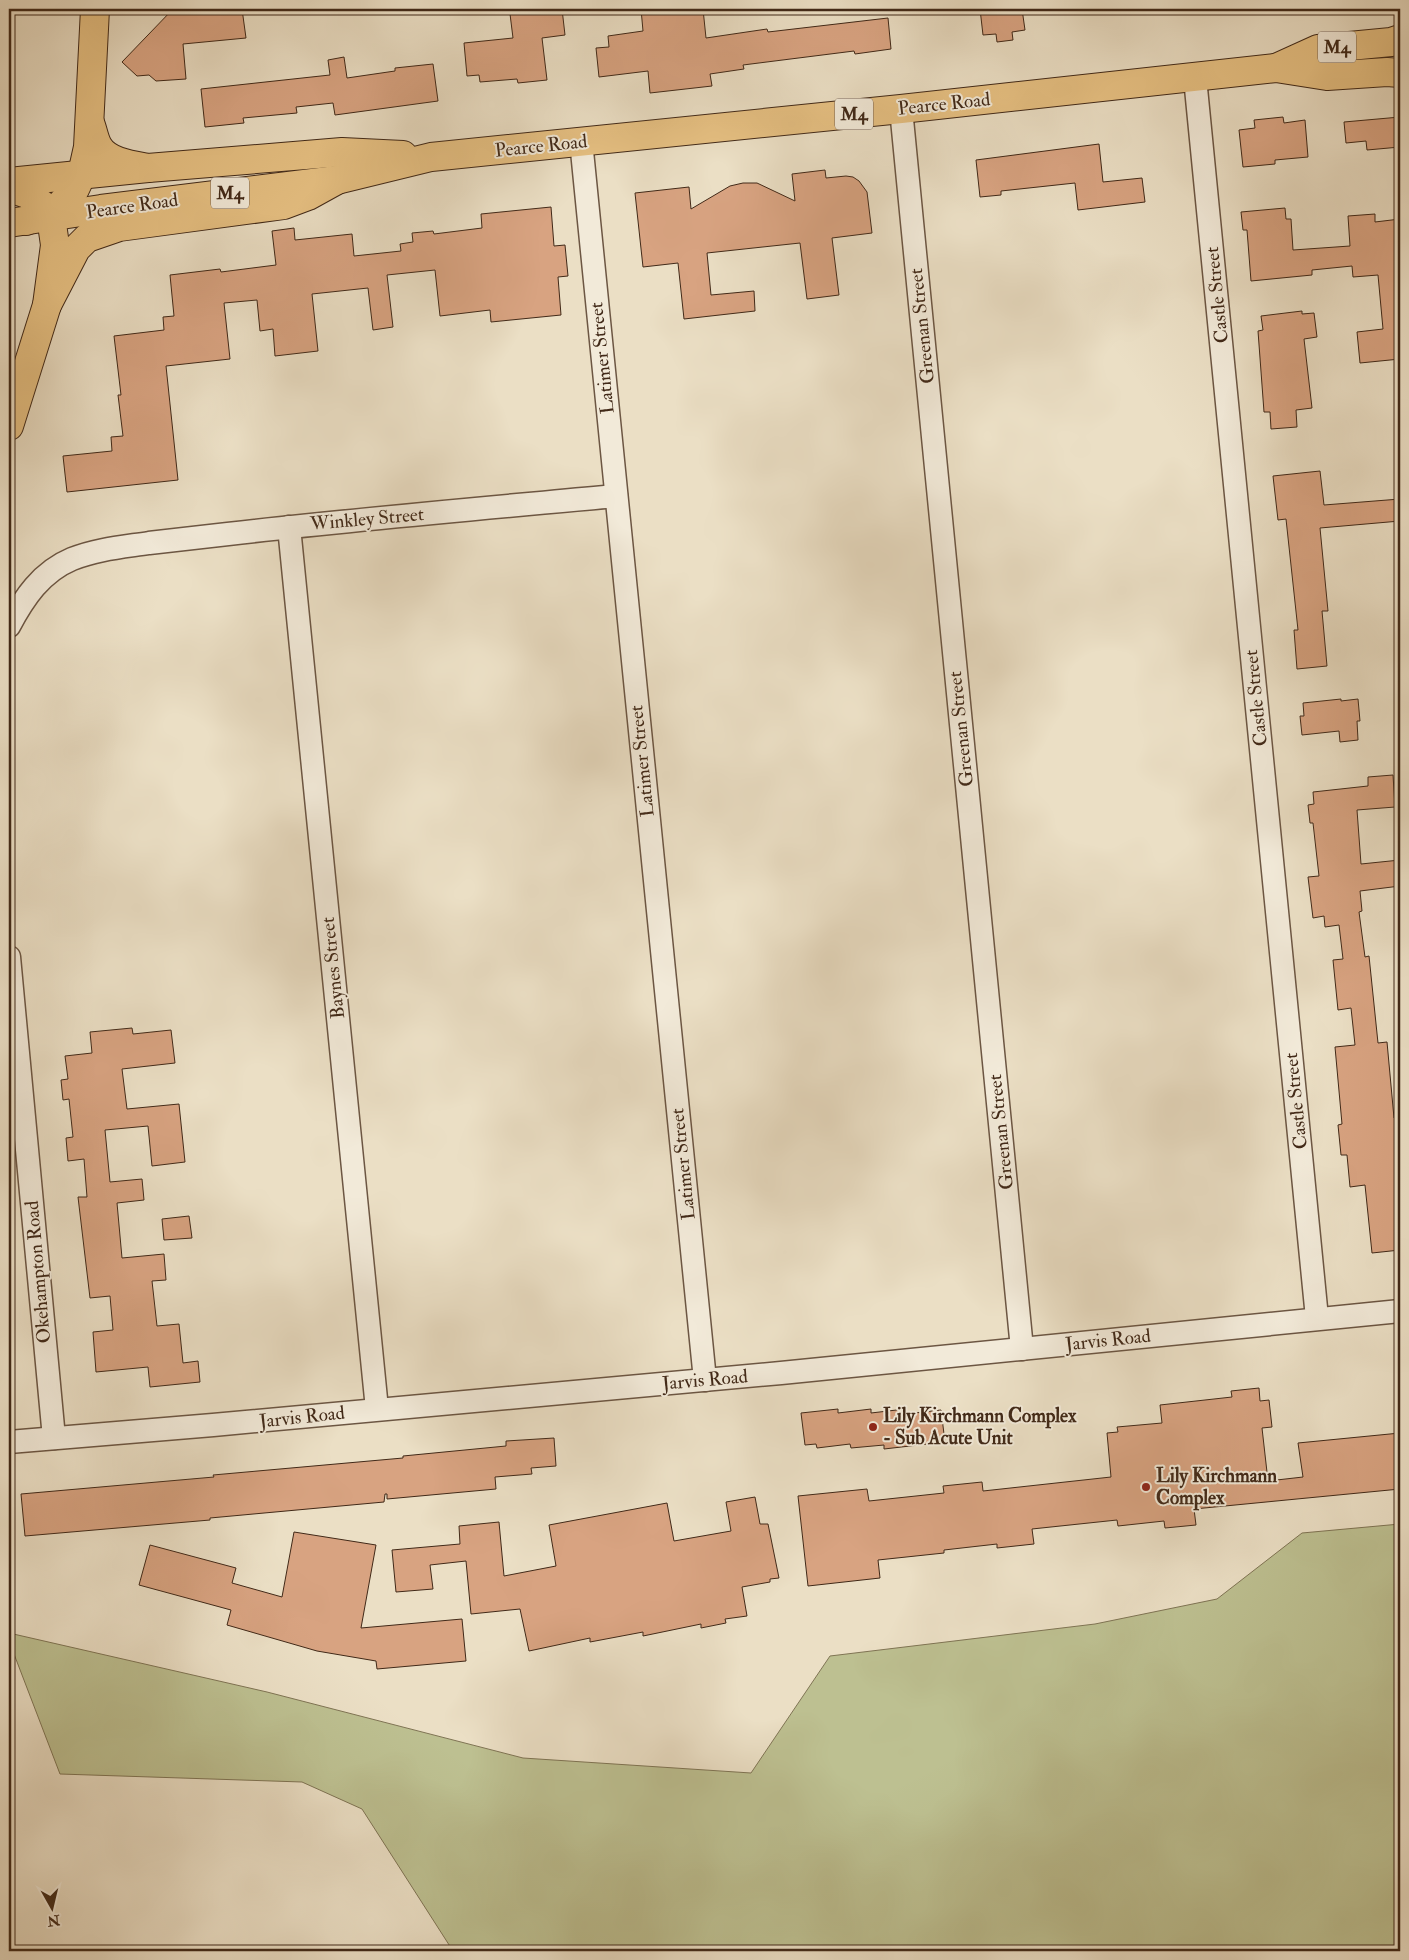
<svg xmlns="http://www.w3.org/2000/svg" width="1409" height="1960" viewBox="0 0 1409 1960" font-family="'IM FELL Double Pica',serif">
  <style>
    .green { fill: #bdc091; stroke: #7f7454 }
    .building { fill: #d8a381; stroke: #412918 }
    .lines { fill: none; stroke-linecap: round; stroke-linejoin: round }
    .minor-casing { stroke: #6c5643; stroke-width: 25 }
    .primary-casing { stroke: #412918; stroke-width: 30 }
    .trunk-casing { stroke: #412918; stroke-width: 30 }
    .minor { stroke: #f2ead9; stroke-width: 22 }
    .primary { stroke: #e6c082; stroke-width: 28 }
    .trunk { stroke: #e6c082; stroke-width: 28 }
    .poi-dot { fill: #8f2418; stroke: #f2ead9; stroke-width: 2 }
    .labels { text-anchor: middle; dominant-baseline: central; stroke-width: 4; stroke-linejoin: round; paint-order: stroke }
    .shield { fill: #f2ead9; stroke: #766352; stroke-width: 1 }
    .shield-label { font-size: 18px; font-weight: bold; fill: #412918 }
    .street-label { font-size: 19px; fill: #412918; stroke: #f2ead9 }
    .poi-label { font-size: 19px; font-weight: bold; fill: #412918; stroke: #f2ead9; text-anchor: start }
  </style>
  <rect width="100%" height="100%" fill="#ebdfc5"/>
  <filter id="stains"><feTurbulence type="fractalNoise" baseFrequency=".004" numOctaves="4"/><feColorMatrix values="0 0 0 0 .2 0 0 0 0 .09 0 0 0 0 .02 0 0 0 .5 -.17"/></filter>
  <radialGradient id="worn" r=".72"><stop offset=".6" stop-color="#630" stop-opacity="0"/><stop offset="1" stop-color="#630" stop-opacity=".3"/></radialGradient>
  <path class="green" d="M 1400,1524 L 1400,1951 L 715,1951 L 714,1946 L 669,1951 L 453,1951 L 362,1809 L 302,1782 L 60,1774 L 9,1641 L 9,1633 L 267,1692 L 523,1758 L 751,1773 L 830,1656 L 1095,1624 L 1217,1599 L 1302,1533 Z"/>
  <g class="building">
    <path d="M 173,9 L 242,9 L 246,38 L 183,44 L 186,79 L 156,81 L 149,75 L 137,76 L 122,62 Z"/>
    <path d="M 554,9 L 562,9 L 565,35 L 542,38 L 547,80 L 518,83 L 517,79 L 480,82 L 479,75 L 467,76 L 464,43 L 513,38 L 510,14 Z"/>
    <path d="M 641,9 L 703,9 L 706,38 L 767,29 L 768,32 L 888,18 L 891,49 L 855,54 L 854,51 L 743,65 L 744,69 L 710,74 L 712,86 L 650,93 L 648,71 L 599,77 L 596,48 L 609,47 L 608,36 L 643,31 Z"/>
    <path d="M 980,9 L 1022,9 L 1025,30 L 1012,32 L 1013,40 L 997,42 L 996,34 L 983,35 Z"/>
    <path d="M 344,57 L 347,78 L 395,71 L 395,68 L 433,64 L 438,101 L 335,115 L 333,103 L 296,107 L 297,113 L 243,118 L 244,123 L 205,127 L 201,89 L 330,75 L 328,60 Z"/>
    <path d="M 1283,117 L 1284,123 L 1305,120 L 1308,157 L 1275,160 L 1275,164 L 1243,167 L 1239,130 L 1255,128 L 1254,120 Z"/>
    <path d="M 1400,117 L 1400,147 L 1367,150 L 1366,141 L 1346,143 L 1344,122 Z"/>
    <path d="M 1099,144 L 1103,182 L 1142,178 L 1145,202 L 1078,210 L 1075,183 L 1001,191 L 1001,195 L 980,197 L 976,160 Z"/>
    <path d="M 825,170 L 826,178 L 846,176 L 853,177 L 859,181 L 867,192 L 872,233 L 832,238 L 839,295 L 807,299 L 800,243 L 707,253 L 711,295 L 754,291 L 755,311 L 684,319 L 678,263 L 643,267 L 635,193 L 689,187 L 691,209 L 730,186 L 743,183 L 757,183 L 795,201 L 792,174 Z"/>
    <path d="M 551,207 L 554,246 L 565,245 L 568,276 L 558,277 L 561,315 L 491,322 L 490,310 L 440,316 L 435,270 L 387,275 L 393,327 L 373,330 L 368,288 L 312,294 L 318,351 L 275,356 L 273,329 L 260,331 L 257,300 L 224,303 L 230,359 L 166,366 L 178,480 L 67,492 L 63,456 L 112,451 L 111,437 L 123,436 L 118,395 L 121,395 L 114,336 L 164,330 L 163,317 L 174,316 L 170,275 L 220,269 L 221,272 L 276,265 L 272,231 L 294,228 L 295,240 L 352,234 L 354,256 L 401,251 L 400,244 L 413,242 L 412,233 L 433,231 L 434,234 L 482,228 L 481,214 Z"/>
    <path d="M 1285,208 L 1286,219 L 1291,219 L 1293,250 L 1350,246 L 1348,216 L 1375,214 L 1375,222 L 1400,219 L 1400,359 L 1360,363 L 1357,332 L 1383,329 L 1378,275 L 1353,277 L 1352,266 L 1312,270 L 1312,275 L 1251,281 L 1247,230 L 1243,230 L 1241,212 Z"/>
    <path d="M 1302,311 L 1302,314 L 1314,313 L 1317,337 L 1304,339 L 1312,408 L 1296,410 L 1297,427 L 1271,429 L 1270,412 L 1264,412 L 1258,331 L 1263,330 L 1261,316 Z"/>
    <path d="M 1320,471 L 1324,505 L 1400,499 L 1400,521 L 1320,528 L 1328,611 L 1322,611 L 1327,666 L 1297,669 L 1294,630 L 1298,630 L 1286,519 L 1278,520 L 1273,476 Z"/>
    <path d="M 1341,699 L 1341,701 L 1358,699 L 1360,721 L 1357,721 L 1358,740 L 1340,742 L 1339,731 L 1302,735 L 1300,716 L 1304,716 L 1303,703 Z"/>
    <path d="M 1393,775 L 1395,807 L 1357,810 L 1361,864 L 1400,860 L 1400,886 L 1360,891 L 1362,911 L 1359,912 L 1365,957 L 1369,956 L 1378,1043 L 1387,1042 L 1394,1118 L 1396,1118 L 1400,1158 L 1400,1250 L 1372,1253 L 1365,1185 L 1350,1187 L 1347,1155 L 1341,1155 L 1338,1125 L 1342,1124 L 1335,1047 L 1355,1045 L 1351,1008 L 1338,1010 L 1333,960 L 1343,959 L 1339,925 L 1325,927 L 1324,916 L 1313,918 L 1308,877 L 1319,876 L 1313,823 L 1310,823 L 1308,805 L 1314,804 L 1313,792 L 1368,786 L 1368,777 Z"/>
    <path d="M 132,1028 L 133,1034 L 171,1030 L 175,1063 L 122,1069 L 127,1109 L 179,1104 L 185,1162 L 152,1166 L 148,1126 L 105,1130 L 110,1182 L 142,1179 L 144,1200 L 117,1203 L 122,1258 L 164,1254 L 166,1280 L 152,1281 L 157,1326 L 179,1324 L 183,1363 L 198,1361 L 200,1382 L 150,1387 L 148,1367 L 96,1372 L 93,1332 L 113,1330 L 110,1296 L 90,1298 L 78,1197 L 87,1197 L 84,1159 L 68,1161 L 66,1138 L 73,1137 L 69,1099 L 63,1100 L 61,1080 L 68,1079 L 65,1056 L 92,1053 L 90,1032 Z"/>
    <path d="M 189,1216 L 192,1238 L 164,1240 L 162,1219 Z"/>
    <path d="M 1259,1388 L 1260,1401 L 1269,1400 L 1272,1427 L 1262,1428 L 1268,1481 L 1303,1477 L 1298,1443 L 1400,1433 L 1400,1489 L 1194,1509 L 1196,1525 L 1165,1528 L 1164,1521 L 1118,1526 L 1117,1520 L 1032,1529 L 1034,1544 L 997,1548 L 997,1544 L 944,1550 L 944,1553 L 878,1560 L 880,1578 L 808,1586 L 798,1496 L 867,1489 L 869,1501 L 944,1493 L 943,1486 L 982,1482 L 983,1491 L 1111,1477 L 1107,1433 L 1118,1432 L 1117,1427 L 1162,1423 L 1160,1405 L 1232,1397 L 1231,1391 Z"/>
    <path d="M 838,1409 L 838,1413 L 871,1409 L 871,1413 L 905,1409 L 906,1414 L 941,1410 L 945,1442 L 884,1449 L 884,1445 L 851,1448 L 850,1444 L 817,1448 L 816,1444 L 805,1445 L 801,1413 Z"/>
    <path d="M 554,1438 L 556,1466 L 531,1468 L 532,1474 L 495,1477 L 496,1489 L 387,1499 L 387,1494 L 385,1494 L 384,1502 L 210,1518 L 210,1520 L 25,1536 L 21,1494 L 214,1477 L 213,1475 L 403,1458 L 403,1456 L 506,1446 L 506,1441 Z"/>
    <path d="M 755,1497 L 760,1524 L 768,1524 L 779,1578 L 770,1579 L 770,1582 L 742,1587 L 747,1616 L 725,1619 L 726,1623 L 701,1628 L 701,1624 L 643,1636 L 643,1632 L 590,1642 L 590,1638 L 529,1651 L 520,1609 L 471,1614 L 466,1561 L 430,1565 L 433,1589 L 396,1592 L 392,1550 L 460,1544 L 459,1526 L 499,1522 L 504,1576 L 556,1566 L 549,1525 L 667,1503 L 674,1541 L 731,1531 L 726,1502 Z"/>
    <path d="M 294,1532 L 376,1545 L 361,1628 L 462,1619 L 466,1661 L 377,1669 L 376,1661 L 317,1651 L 227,1625 L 231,1610 L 139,1585 L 150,1545 L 236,1568 L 232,1583 L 282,1597 Z"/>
  </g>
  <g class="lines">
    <g class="minor-casing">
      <g id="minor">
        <path d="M 1195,78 L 1317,1318"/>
        <path d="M 901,109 L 1022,1349"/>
        <path d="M 581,141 L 705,1380"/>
        <path d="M 289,527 L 377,1409"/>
        <path d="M 9,626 C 24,598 41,572 72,559 C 97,549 123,547 149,543 C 176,540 202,537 228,534 C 357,519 486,508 616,496"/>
        <path d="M 9,957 L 54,1438"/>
        <path d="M 9,1442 L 213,1425 L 781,1373 L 1400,1311"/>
      </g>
    </g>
    <g class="primary-casing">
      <g id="primary">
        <path d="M 1276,68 L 1318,49 L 1391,42 L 1400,39"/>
        <path d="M 9,182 L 148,168 L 342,152 L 403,155"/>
        <path d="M 9,223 L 101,209 L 337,180 L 431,157 L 901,109 L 1276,68 L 1327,76 L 1387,72 L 1400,73"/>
      </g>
    </g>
    <g class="trunk-casing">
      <g id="trunk">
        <path d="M 90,123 C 93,130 94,139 98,146 C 107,162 131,165 148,168"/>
        <path d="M 9,188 L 27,194 L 44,206 L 51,217 L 55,245 L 47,305 L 9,426"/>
        <path d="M 26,221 L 58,207 L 75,189 L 82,174 L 88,147 L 95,9"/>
        <path d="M 47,305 L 76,249 L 87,238 L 119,227 L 284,205 L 308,196 L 337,180"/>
      </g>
    </g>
    <use href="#minor" class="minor"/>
    <use href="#primary" class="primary"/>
    <use href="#trunk" class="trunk"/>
  </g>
  <g class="poi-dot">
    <circle cx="873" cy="1427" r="5"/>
    <circle cx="1146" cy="1487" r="5"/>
  </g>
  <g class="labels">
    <g class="shield">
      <rect x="1318" y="31.5" width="38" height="31" rx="4"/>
      <rect x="835" y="98.5" width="38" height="31" rx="4"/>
      <rect x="211" y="177.5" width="38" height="31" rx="4"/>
    </g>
    <g class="shield-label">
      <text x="1337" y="47">M4</text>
      <text x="854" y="114">M4</text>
      <text x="230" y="193">M4</text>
    </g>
    <g class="street-label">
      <text transform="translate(944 104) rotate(-6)">Pearce Road</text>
      <text transform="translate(541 146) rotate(-6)">Pearce Road</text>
      <text transform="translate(132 206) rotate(-8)">Pearce Road</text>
      <text transform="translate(1217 295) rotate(-96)">Castle Street</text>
      <text transform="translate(922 326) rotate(-96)">Greenan Street</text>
      <text transform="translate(602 358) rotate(-96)">Latimer Street</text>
      <text transform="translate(367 519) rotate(-5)">Winkley Street</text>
      <text transform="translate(1256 698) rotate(-96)">Castle Street</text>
      <text transform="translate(961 729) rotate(-96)">Greenan Street</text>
      <text transform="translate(642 761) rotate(-96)">Latimer Street</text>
      <text transform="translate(333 968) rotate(-96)">Baynes Street</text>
      <text transform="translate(1296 1101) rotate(-96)">Castle Street</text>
      <text transform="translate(1001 1132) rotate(-96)">Greenan Street</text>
      <text transform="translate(683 1164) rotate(-96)">Latimer Street</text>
      <text transform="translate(38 1272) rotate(-95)">Okehampton Road</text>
      <text transform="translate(1108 1340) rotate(-6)">Jarvis Road</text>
      <text transform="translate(705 1380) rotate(-5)">Jarvis Road</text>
      <text transform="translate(302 1417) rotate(-6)">Jarvis Road</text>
    </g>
    <g class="poi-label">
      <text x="883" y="1416">Lily Kirchmann Complex<tspan x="883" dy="22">- Sub Acute Unit</tspan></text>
      <text x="1156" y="1476">Lily Kirchmann<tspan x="1156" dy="22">Complex</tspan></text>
    </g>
  </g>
  <rect width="1409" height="1960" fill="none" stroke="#ebdfc5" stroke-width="30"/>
  <rect x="10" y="10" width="1389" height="1940" fill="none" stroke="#412918" stroke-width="2.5"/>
  <rect x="15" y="15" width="1379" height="1930" fill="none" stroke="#412918"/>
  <g transform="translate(52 1908) rotate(172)" stroke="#f2ead9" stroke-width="4" paint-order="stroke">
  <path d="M0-4L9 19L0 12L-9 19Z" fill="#412918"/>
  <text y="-8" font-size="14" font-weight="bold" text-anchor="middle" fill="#412918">N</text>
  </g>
  <rect width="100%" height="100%" filter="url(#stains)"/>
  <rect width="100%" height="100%" fill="url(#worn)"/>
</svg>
